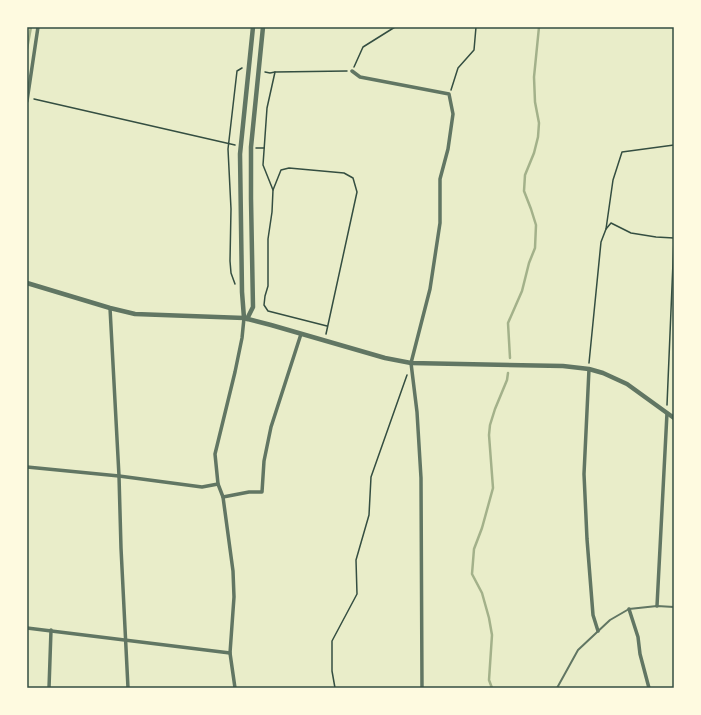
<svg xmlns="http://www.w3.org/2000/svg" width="701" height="715" viewBox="0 0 701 715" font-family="'Roboto Condensed',sans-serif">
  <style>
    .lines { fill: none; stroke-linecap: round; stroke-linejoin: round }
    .stream { stroke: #a3b18a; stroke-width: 2.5 }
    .path { stroke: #344e41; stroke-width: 1.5 }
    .service { stroke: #617663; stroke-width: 2 }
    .minor { stroke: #617663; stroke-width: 3.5 }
    .tertiary { stroke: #617663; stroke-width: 4.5 }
    .neatline { fill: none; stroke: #344e41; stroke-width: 1.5 }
  </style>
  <rect width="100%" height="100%" fill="#e9edc9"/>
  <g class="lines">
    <g class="stream">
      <path d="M 27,49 L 31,27"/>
      <path d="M 510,358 L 508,323 L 522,291 L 529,263 L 535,248 L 536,225 L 531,209 L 524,191 L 525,175 L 534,153 L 538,137 L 539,123 L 535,102 L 534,77 L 539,27"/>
      <path d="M 492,688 L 489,680 L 492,635 L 489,618 L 482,593 L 472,574 L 474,549 L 482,528 L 493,488 L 489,435 L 490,425 L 495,409 L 507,380 L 508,373"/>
    </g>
    <g class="path">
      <path d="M 354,67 L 363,47 L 395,27"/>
      <path d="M 265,72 L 270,73 L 275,72 L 347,71"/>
      <path d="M 275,72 L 267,108 L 263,165 L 273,190 L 281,170 L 289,168 L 344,173 L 353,178 L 357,192 L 326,334"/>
      <path d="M 451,90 L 458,68 L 474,50 L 476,27"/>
      <path d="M 34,99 L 235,145"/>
      <path d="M 256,148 L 264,148"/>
      <path d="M 273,190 L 272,212 L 268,239 L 268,286 L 265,296 L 264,305 L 268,311 L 327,326"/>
      <path d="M 606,229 L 611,223 L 631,233 L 656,237 L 674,238"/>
      <path d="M 235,284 L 231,273 L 230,261 L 231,209 L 228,149 L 237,71 L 242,68"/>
      <path d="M 589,363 L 601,242 L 606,229 L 613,180 L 622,152 L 674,145"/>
      <path d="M 667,405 L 674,239"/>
      <path d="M 335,688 L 332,671 L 332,641 L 357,594 L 356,560 L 369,515 L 371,477 L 407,375"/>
    </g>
    <path class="service" d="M 557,688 L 578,650 L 610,620 L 629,609 L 657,606 L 674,607"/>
    <g class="minor">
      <path d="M 352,71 L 360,77 L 449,94 L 453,114 L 448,149 L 440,179 L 440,223 L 430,289 L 411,363 L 417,412 L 421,478 L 422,688"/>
      <path d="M 27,101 L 38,27"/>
      <path d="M 110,308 L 119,476 L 121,548 L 128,688"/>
      <path d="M 589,369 L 584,474 L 587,539 L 593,615 L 598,631"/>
      <path d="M 27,467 L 119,476 L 202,487 L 218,484"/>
      <path d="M 223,497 L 249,492 L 262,492 L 264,461 L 271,427 L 301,334"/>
      <path d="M 657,606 L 667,413"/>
      <path d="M 629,609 L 638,637 L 640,654 L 649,688"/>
      <path d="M 27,628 L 230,653"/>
      <path d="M 49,688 L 51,630"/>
      <path d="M 235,688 L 230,653 L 234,597 L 233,571 L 223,497 L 218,484 L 215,454 L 235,372 L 242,338 L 244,318"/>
    </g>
    <g class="tertiary">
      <path d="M 27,283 L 110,308 L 135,314 L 244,318 L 271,325 L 385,358 L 411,363 L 563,366 L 589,369 L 603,373 L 627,384 L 674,418"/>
      <path d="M 244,318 L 242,292 L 240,154 L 253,27"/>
      <path d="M 247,319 L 253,307 L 251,199 L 251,147 L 263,27"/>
    </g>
  </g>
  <rect width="701" height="715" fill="none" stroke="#fefae0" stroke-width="56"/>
  <rect x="28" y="28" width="645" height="659" class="neatline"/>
</svg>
